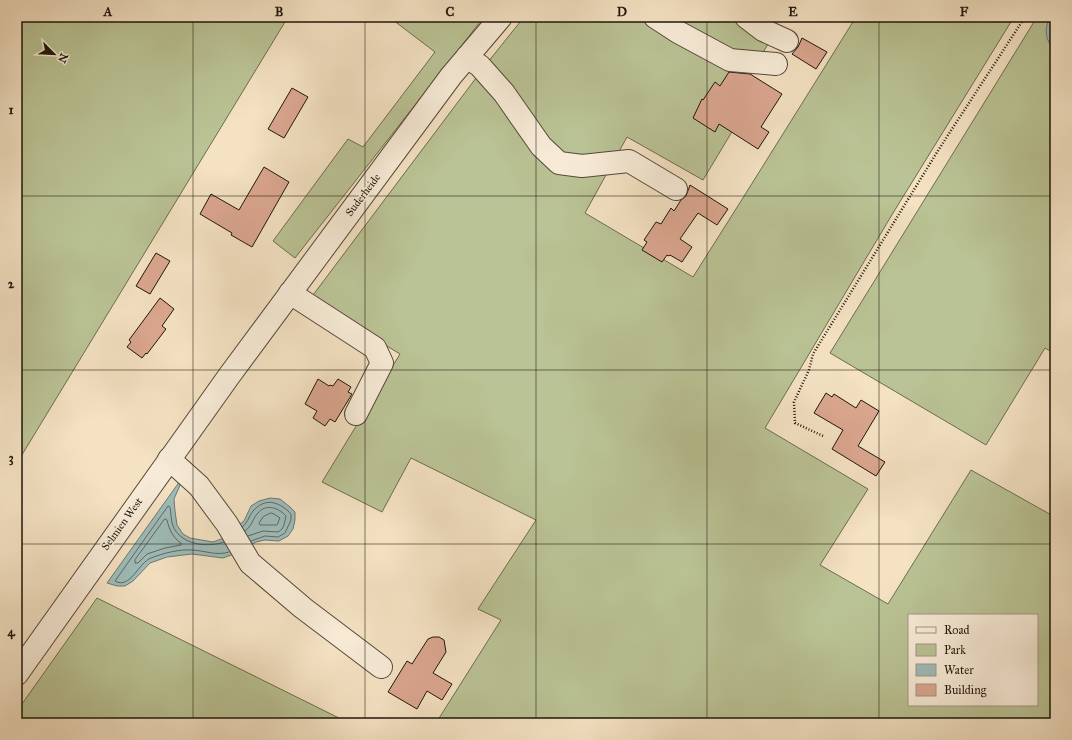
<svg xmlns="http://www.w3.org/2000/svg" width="1072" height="740" viewBox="0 0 1072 740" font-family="'IM FELL Great Primer',serif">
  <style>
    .green { fill: #bac395; stroke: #6c6c50; fill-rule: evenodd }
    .water { fill: #9ebcba; stroke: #6b7974 }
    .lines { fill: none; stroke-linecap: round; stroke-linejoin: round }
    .shore { stroke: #5e6862; stroke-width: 1 }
    .building { fill: #dba790; stroke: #1e150b }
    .minor-casing { stroke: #544839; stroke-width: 24 }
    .path { stroke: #1e150b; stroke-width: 2.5; stroke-dasharray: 1 2; stroke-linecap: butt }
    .minor { stroke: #f8ecd8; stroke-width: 22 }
    .grid { fill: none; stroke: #1e150b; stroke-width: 1; stroke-opacity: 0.55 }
    .labels { text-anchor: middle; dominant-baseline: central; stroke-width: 3.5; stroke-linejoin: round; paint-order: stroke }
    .street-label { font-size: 11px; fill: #1e150b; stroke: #f8ecd8 }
    .neatline { fill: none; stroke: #1e150b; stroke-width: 1.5 }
    .grid-label { font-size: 13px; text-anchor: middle; font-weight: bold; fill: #1e150b }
  </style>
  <rect width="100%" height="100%" fill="#f4e2c3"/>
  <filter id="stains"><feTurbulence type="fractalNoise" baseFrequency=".005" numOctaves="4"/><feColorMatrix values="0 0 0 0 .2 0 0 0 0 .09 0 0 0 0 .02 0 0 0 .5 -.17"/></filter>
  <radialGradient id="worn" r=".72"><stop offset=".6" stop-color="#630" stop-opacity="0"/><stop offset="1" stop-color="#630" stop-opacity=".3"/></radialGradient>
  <g class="green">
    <path d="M 17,17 L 288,17 L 17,463 Z"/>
    <path d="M 389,17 L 484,17 L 295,258 L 273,241 L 348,139 L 363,147 L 435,52 Z"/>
    <path d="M 524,17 L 734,17 L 770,41 L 762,54 L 751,58 L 726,98 L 745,110 L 703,180 L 627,137 L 585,213 L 693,277 L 741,201 L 856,17 L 1014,17 L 893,213 L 765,428 L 868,489 L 820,565 L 888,604 L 971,470 L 1055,517 L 1055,723 L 436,723 L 501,620 L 478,609 L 536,520 L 411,458 L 382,512 L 322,482 L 400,354 L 310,299 L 488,62 ZM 909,615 L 1037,615 L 1037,705 L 909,705 Z"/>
    <path d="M 1037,17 L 1051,17 L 1049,20 L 1051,47 L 1055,52 L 1055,354 L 1045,348 L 986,445 L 830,353 Z"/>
    <path d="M 97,598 L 349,723 L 350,723 L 17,723 L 17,711 Z"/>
  </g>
  <g class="water">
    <path d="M 1051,17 L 1055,17 L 1055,52 C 1047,42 1042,29 1051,17 Z"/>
    <path d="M 185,474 L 174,499 L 175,511 L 177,525 L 183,534 L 190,538 L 213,542 L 224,538 L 233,529 L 244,521 L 251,506 L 259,501 L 270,498 L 280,499 L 290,507 L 295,512 L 295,520 L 293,529 L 288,536 L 279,541 L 265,540 L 256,542 L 234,554 L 223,558 L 192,554 L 167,557 L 150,563 L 133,581 L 125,586 L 117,586 L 107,583 Z"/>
  </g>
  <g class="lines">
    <g class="shore">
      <path d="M 271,513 L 274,514 L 280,518 L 277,525 L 260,525 L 259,523 L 263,517 Z"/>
      <path d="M 165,519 L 167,520 C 169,529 173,538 181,543 L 181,545 L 165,548 L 147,554 L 138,563 L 135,563 L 135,560 Z"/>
      <path d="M 242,527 C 249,522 249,514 255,509 C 267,497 281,503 291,514 L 291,520 L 285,533 L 278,537 L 265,536 L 251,541"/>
      <path d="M 245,531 C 253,525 252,519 258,513 C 266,503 279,508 286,516 L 284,525 L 282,529 L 278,532 L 263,531 L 248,536"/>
      <path d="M 224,542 C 207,548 181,545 173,526 C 171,521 171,513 170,507 L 168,506 L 115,581 C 130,590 139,562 151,558 C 164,553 179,549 193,550 C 206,551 217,556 229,552"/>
    </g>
  </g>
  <g class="building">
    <path d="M 802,38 L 827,52 L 816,69 L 792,54 L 798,47 Z"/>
    <path d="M 729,72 L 750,74 L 782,94 L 761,127 L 769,132 L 758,149 L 719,124 L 715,132 L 693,118 L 702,99 L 703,100 L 715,82 L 720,86 Z"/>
    <path d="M 292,88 L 308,97 L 284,138 L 268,129 Z"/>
    <path d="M 264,167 L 289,182 L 252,247 L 231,235 L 232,233 L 200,214 L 211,194 L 239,210 Z"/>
    <path d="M 690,185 L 728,209 L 717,225 L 698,213 L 680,239 L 692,247 L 682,262 L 670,255 L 669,256 L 667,255 L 662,262 L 642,250 L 647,242 L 644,240 L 656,222 L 661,224 L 671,208 L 674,211 L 681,200 L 686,196 Z"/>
    <path d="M 156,253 L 170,261 L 150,294 L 136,286 Z"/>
    <path d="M 160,298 L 174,309 L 162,326 L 166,329 L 147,354 L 146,353 L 142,358 L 127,347 L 131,342 L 129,340 Z"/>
    <path d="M 318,379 L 329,386 L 330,385 L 333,386 L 338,379 L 351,387 L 348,392 L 352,394 L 335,422 L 330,419 L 325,426 L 313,418 L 317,411 L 305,404 Z"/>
    <path d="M 826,393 L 832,397 L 834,394 L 856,408 L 861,400 L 879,411 L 858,446 L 885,462 L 876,476 L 832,449 L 843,430 L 814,413 Z"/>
    <path d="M 433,637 L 439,637 L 444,640 L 446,652 L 433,673 L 452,684 L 442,700 L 427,691 L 417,709 L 388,692 L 407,661 L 412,664 L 428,639 Z"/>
  </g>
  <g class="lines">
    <g class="minor-casing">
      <g id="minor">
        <path d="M 655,17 L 678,32 L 730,60 L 776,64"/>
        <path d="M 746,17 L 763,30 L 787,41"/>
        <path d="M 467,57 L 480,66 L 504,93 L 541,146 L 559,163 L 582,166 L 629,161 L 676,189"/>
        <path d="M 290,293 L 375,348 L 382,363 L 356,414"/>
        <path d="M 169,459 L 199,486 L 227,524 L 250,563 L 303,608 L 381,667"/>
        <path d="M 17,674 L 229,376 L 451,76 L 501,17"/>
      </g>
    </g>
    <path class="path" d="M 823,436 L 795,423 L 794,402 L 809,370 L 813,354 L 939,149 L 1025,17"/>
    <use href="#minor" class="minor"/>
  </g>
  <path class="grid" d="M 193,17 L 193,723M 365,17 L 365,723M 536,17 L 536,723M 707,17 L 707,723M 879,17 L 879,723M 17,196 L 1055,196M 17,370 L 1055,370M 17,544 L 1055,544"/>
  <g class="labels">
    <g class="street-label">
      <text transform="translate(363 195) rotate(-53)">Suderheide</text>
      <text transform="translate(122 524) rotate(-54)">Selmien West</text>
    </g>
  </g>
  <rect width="1072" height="740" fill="none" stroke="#f4e2c3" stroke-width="44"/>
  <rect x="908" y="614" width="130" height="92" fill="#f8ecd8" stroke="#a19686"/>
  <rect x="916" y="627" width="20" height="6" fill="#f8ecd8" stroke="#a19686"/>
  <text x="944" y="634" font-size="12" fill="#1e150b">Road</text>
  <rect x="916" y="644" width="20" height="12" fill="#bac395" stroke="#a19686"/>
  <text x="944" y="654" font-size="12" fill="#1e150b">Park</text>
  <rect x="916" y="664" width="20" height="12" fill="#9ebcba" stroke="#a19686"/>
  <text x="944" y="674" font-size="12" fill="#1e150b">Water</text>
  <rect x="916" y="684" width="20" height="12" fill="#dba790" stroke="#a19686"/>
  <text x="944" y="694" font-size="12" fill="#1e150b">Building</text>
  <g transform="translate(54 54) rotate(114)" stroke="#f8ecd8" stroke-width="3" paint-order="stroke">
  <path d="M0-3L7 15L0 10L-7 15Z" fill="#1e150b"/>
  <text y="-6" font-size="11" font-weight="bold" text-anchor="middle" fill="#1e150b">N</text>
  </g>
  <rect x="22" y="22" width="1028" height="696" class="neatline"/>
  <g class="grid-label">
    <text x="108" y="16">A</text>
    <text x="279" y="16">B</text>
    <text x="450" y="16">C</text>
    <text x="622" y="16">D</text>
    <text x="793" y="16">E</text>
    <text x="964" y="16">F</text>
    <text x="11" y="114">1</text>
    <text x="11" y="288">2</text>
    <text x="11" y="462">3</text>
    <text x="11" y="636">4</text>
  </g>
  <rect width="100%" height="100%" filter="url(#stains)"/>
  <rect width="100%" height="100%" fill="url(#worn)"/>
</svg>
